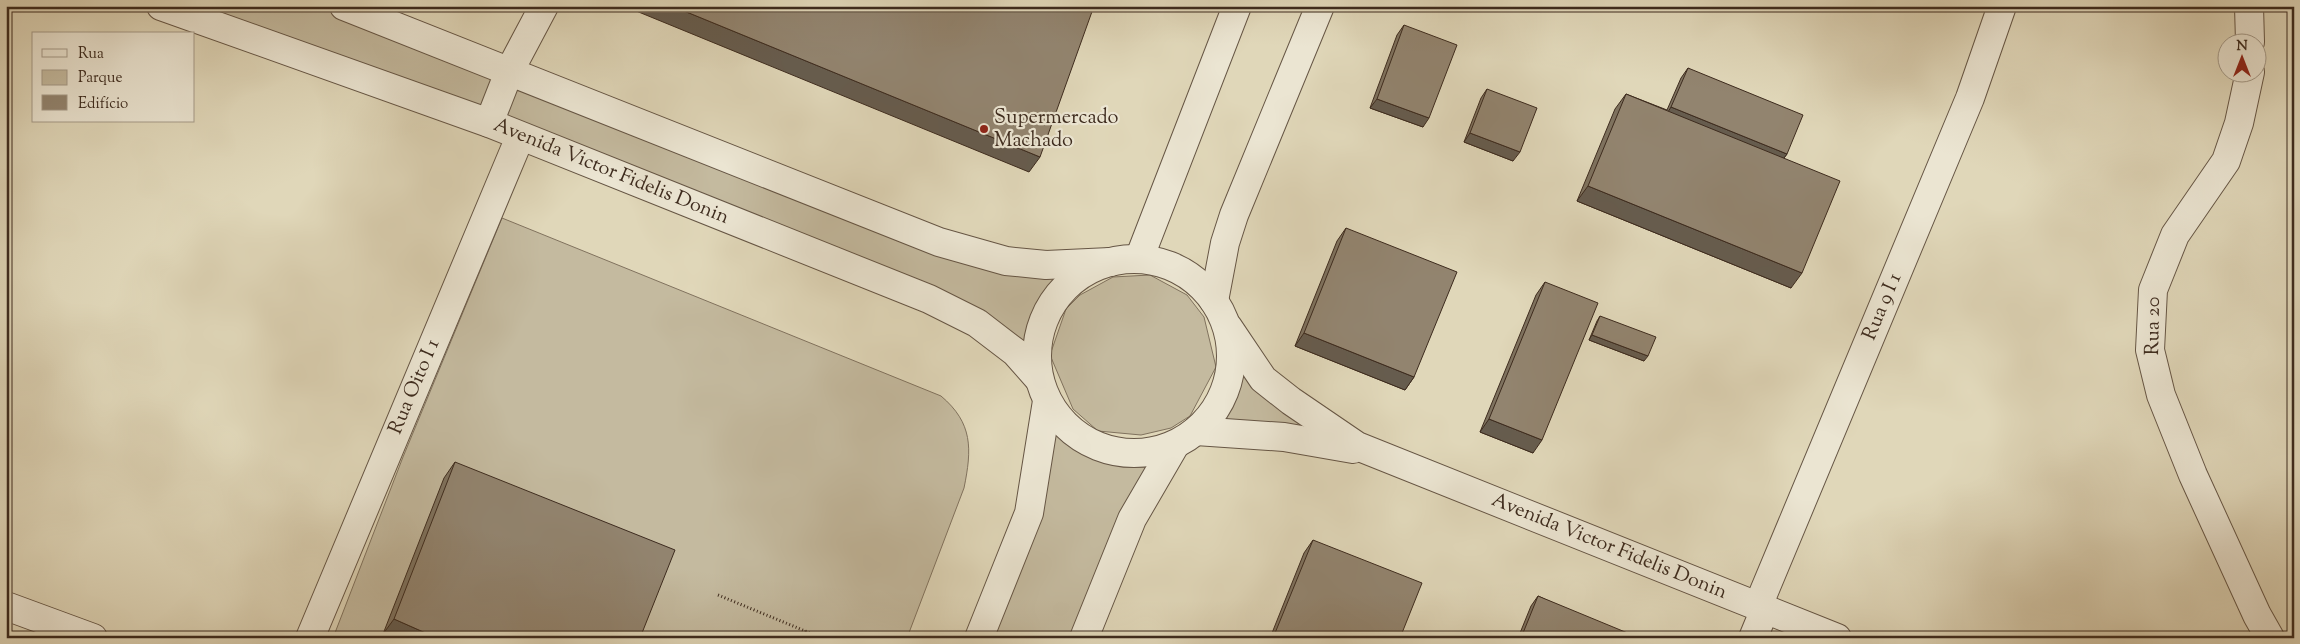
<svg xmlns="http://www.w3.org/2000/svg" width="2300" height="644" viewBox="0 0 2300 644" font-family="'Sorts Mill Goudy',serif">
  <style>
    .green { fill: #c4ba9f; stroke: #80725e }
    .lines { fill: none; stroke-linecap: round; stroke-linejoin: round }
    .minor-casing { stroke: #665645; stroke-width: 30 }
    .path { stroke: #3d2b1e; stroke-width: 3; stroke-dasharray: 1 2.5; stroke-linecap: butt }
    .minor { stroke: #ebe5d2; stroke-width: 28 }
    .wall { fill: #7e725f; stroke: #3d2b1e }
    .shaded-wall { fill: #665c4e; stroke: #3d2b1e }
    .building { fill: #92846f; stroke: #3d2b1e }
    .poi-dot { fill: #8f2418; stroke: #ebe5d2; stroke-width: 2 }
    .labels { text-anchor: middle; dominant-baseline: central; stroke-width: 4.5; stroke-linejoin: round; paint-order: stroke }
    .poi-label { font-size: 20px; fill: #3d2b1e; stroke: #ebe5d2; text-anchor: start }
    .street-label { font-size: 20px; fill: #3d2b1e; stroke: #ebe5d2 }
  </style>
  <rect width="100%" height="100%" fill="#e0d7b9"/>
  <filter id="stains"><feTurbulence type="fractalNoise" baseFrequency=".004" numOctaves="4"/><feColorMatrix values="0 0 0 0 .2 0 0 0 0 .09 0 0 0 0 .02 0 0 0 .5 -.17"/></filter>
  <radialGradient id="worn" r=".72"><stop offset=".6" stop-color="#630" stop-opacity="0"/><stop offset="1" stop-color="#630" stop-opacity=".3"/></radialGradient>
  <g class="green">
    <path d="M 185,6 L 322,6 L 497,75 L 482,110 Z"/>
    <path d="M 513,83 L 924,245 L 1067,270 C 1042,299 1028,312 1028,351 L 499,118 Z"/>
    <path d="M 502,218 L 941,396 C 973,423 972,449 964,488 L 907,638 L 333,638 L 403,457 Z"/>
    <path d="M 1150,275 L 1187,295 L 1204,317 L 1216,367 L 1190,416 L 1171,428 L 1141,435 L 1098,431 L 1073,409 L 1050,355 L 1066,309 L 1080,295 L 1113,277 Z"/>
    <path d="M 1239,363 L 1323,434 L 1215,423 C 1235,401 1236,392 1239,363 Z"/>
    <path d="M 1053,427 L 1104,455 L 1125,461 L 1162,454 L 1079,638 L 991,638 L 1043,511 Z"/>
  </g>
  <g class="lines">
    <g class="minor-casing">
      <g id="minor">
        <path d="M 161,6 L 489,123 L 929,299 L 977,323 L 1015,352 L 1038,378"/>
        <path d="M 344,6 L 939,242 L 1006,261 L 1046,265 L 1110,262"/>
        <path d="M 2249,6 L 2250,42"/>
        <path d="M 2250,72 L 2239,123 L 2226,161 L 2175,235 L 2153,290 L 2150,350 L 2161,395 L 2193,475 L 2257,615 L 2270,638"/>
        <path d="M 489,123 L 509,72 L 544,6"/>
        <circle cx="1134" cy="356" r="97"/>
        <path d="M 1139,259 L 1237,6"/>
        <path d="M 1214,301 L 1225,243 L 1234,215 L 1320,6"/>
        <path d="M 1228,327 L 1263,379 L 1291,401 L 1357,446 L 1837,638"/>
        <path d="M 1196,431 L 1284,437 L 1353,449"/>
        <path d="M 6,606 L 93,638"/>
        <path d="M 1758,606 L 1970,98 L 2002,6"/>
        <path d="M 310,638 L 520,137"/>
        <path d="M 979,638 L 1029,513 L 1047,401"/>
        <path d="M 1084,638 L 1132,519 L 1175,445"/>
        <path d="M 1753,638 L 1765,609"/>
      </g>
    </g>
    <g class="path">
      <path d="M 718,595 L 822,638"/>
      <path d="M 802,638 L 806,631"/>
    </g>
    <use href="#minor" class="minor"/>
  </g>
  <g class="wall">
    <path d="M 1404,25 L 1423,127 L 1370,108 L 1397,35 Z"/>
    <path d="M 1688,68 L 1787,154 L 1784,158 L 1791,288 L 1577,201 L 1615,109 L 1626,94 L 1667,110 L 1681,78 Z"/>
    <path d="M 1487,89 L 1513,161 L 1464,142 L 1481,98 Z"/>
    <path d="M 1346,228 L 1414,377 L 1405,390 L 1295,346 L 1337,241 Z"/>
    <path d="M 1545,282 L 1533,453 L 1480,432 L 1536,295 Z"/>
    <path d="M 1600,316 L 1644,361 L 1589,340 L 1597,321 Z"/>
    <path d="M 455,462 L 640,638 L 391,638 L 383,634 L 444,478 Z"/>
    <path d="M 1313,540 L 1400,638 L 1270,638 L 1304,553 Z"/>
    <path d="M 1538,596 L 1629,638 L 1518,638 L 1531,606 Z"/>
  </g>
  <g class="shaded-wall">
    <path d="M 624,6 L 672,6 L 1040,157 L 1029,172 Z"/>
    <path d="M 1377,99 L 1429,118 L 1423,127 L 1370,108 Z"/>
    <path d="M 1671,107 L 1787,154 L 1780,163 L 1665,117 Z"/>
    <path d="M 1470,133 L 1520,152 L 1513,161 L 1464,142 Z"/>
    <path d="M 1588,186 L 1802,273 L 1791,288 L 1577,201 Z"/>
    <path d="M 1304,333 L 1414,377 L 1405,390 L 1295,346 Z"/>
    <path d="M 1592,335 L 1648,356 L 1644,361 L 1589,340 Z"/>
    <path d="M 1489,419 L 1542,440 L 1533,453 L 1480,432 Z"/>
    <path d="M 394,619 L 437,638 L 391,638 L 383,634 Z"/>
  </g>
  <g class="building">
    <path d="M 672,6 L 1094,6 L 1040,157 Z"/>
    <path d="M 1404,25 L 1457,45 L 1429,118 L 1377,99 Z"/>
    <path d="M 1688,68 L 1803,115 L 1787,154 L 1671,107 Z"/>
    <path d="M 1487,89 L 1537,108 L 1520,152 L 1470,133 Z"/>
    <path d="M 1626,94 L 1840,181 L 1802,273 L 1588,186 Z"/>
    <path d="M 1346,228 L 1457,272 L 1414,377 L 1304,333 Z"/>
    <path d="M 1545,282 L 1598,303 L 1542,440 L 1489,419 Z"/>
    <path d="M 1600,316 L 1656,337 L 1648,356 L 1592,335 Z"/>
    <path d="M 455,462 L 675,550 L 640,638 L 437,638 L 394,619 Z"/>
    <path d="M 1313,540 L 1422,583 L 1400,638 L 1273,638 Z"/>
    <path d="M 1538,596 L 1630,634 L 1629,638 L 1521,638 Z"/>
  </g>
  <circle class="poi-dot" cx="984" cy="129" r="5"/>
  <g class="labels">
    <g class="poi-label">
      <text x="994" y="118">Supermercado<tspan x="994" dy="23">Machado</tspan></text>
    </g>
    <g class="street-label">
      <text transform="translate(611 172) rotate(22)">Avenida Victor Fidelis Donin</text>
      <text transform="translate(1883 307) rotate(-67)">Rua 9 I 1</text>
      <text transform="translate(2154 326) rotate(-89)">Rua 20</text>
      <text transform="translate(415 387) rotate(-67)">Rua Oito I 1</text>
      <text transform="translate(1609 547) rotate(22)">Avenida Victor Fidelis Donin</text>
    </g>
  </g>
  <rect width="2300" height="644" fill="none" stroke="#e0d7b9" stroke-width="25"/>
  <rect x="8" y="8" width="2285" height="629" fill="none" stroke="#3d2b1e" stroke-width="2.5"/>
  <rect x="12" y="12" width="2275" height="619" fill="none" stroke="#3d2b1e"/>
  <rect x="32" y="32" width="162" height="90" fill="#ebe5d2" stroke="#a59b8a"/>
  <rect x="42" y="49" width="25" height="8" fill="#ebe5d2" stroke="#a59b8a"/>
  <text x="78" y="58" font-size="15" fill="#3d2b1e">Rua</text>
  <rect x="42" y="70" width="25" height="15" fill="#c4ba9f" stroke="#a59b8a"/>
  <text x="78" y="82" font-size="15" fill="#3d2b1e">Parque</text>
  <rect x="42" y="95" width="25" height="15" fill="#92846f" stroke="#a59b8a"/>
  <text x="78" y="108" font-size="15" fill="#3d2b1e">Edifício</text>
  <g transform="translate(2242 58)"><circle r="24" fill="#ebe5d2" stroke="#a59b8a"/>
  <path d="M0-4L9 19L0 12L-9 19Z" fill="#8f2418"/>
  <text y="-8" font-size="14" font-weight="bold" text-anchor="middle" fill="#3d2b1e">N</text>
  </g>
  <rect width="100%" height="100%" filter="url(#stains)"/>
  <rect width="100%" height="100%" fill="url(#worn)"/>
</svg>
